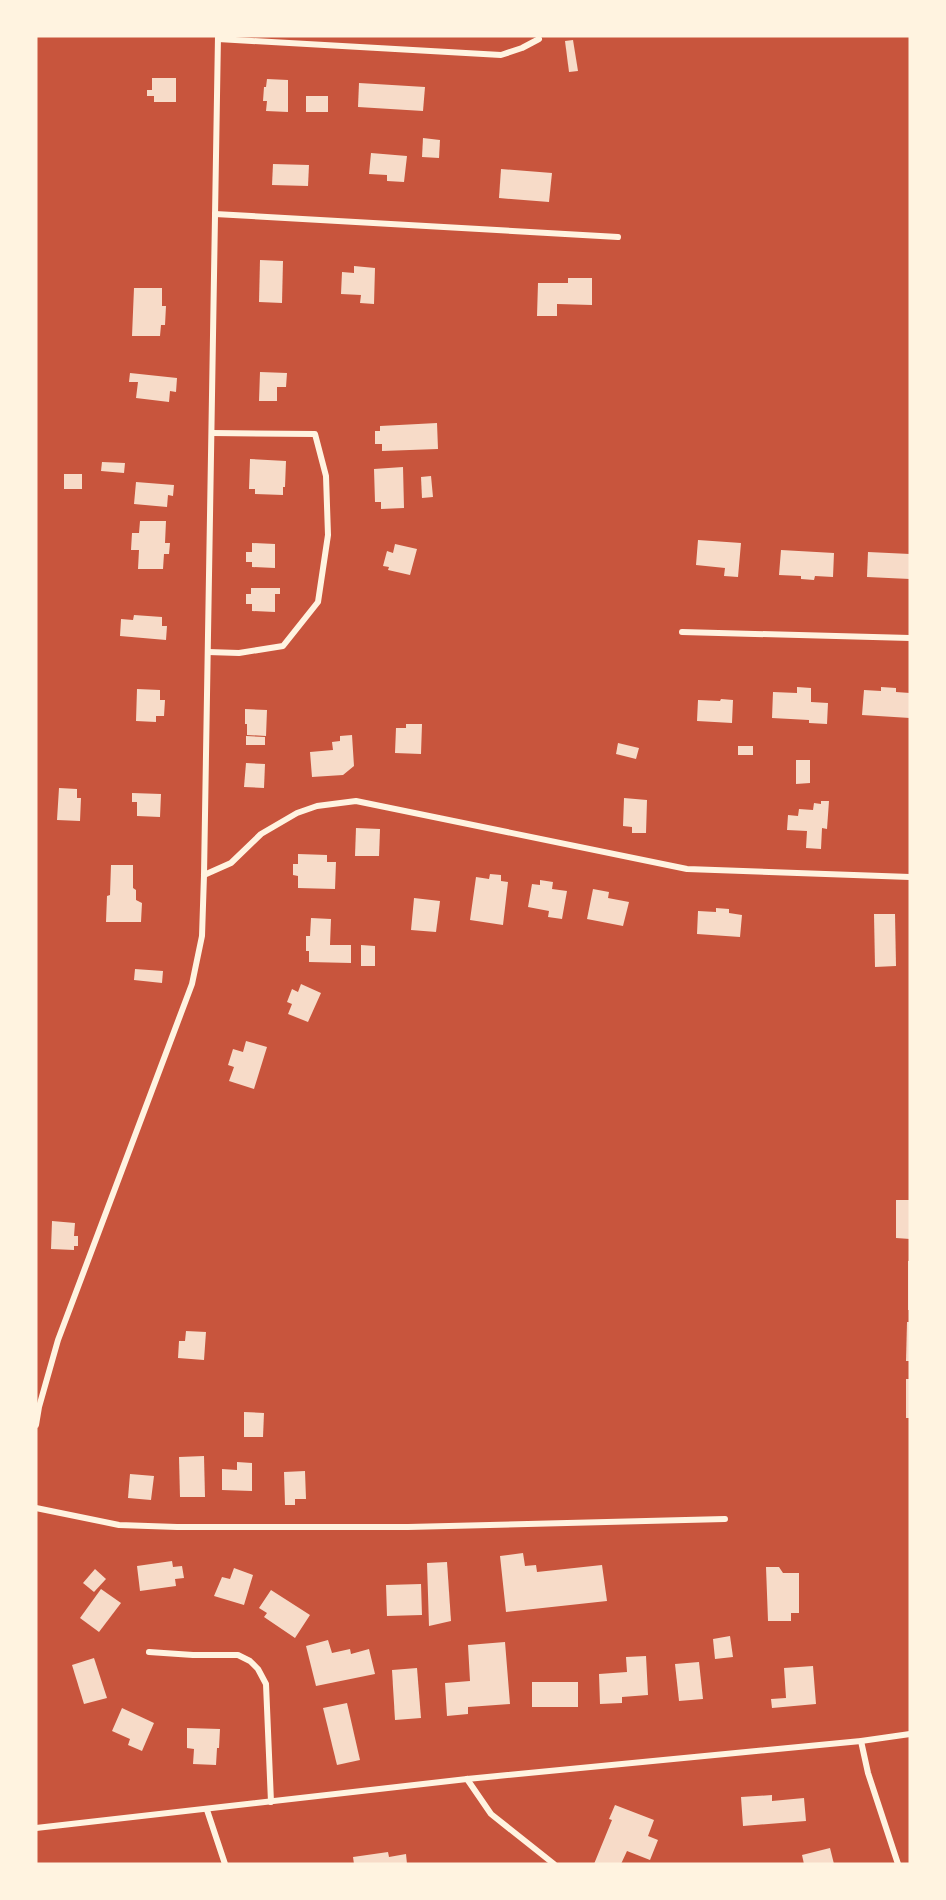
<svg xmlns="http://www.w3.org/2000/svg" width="946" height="1900" viewBox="0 0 946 1900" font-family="Signika,sans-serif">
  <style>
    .building { fill: #f7dbc8 }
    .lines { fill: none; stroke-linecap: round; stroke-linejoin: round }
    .minor { stroke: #fff3e0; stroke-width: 6 }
  </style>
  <rect width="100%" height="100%" fill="#c8553d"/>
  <g class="building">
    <path d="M 573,40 L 578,71 L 569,72 L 565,41 Z"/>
    <path d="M 152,78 L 176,78 L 176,102 L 154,102 L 154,96 L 147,96 L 147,90 L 152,90 Z"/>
    <path d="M 267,79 L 288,80 L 288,112 L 266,111 L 267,101 L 263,101 L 264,87 L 266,87 Z"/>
    <path d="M 359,83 L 425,87 L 423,111 L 358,107 Z"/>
    <rect x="306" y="96" width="22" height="16"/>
    <path d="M 423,138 L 440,140 L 439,158 L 422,157 Z"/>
    <path d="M 371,153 L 407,156 L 404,182 L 387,181 L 387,175 L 369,174 Z"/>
    <path d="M 273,164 L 309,165 L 308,186 L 272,185 Z"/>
    <path d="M 501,169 L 552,173 L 549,202 L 499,198 Z"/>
    <path d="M 260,260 L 283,261 L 282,303 L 259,302 Z"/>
    <path d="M 354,266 L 375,268 L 374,304 L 360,303 L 361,295 L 341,294 L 342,272 L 354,273 Z"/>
    <path d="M 568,278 L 592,278 L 592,305 L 557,304 L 557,316 L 537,316 L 538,283 L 568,283 Z"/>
    <path d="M 134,288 L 162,288 L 162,306 L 166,306 L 165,325 L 161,325 L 160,336 L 132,336 Z"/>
    <path d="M 260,372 L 287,373 L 286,387 L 277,387 L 277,401 L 259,401 Z"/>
    <path d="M 130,373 L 177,378 L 176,392 L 170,391 L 169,402 L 136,398 L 138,382 L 129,382 Z"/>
    <path d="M 437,423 L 438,449 L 382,451 L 382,444 L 375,444 L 375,431 L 380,431 L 380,426 Z"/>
    <path d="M 250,459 L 286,461 L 285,487 L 283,487 L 283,495 L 255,494 L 255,489 L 249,489 Z"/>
    <path d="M 102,462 L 125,463 L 124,473 L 101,471 Z"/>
    <path d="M 403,467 L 404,508 L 381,509 L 381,502 L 375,502 L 374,469 Z"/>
    <rect x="64" y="474" width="18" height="15"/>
    <path d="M 431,476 L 433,497 L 422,498 L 421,477 Z"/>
    <path d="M 136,482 L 174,485 L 173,496 L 168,495 L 167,507 L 134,504 Z"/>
    <path d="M 140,521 L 166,521 L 165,543 L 170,543 L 169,554 L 164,554 L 163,569 L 138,569 L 139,550 L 131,550 L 132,533 L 139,533 Z"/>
    <path d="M 698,540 L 741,543 L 738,577 L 724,576 L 725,568 L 696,565 Z"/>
    <path d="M 252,543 L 275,544 L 275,568 L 252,567 L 252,562 L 246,562 L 246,552 L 252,552 Z"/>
    <path d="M 395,544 L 417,549 L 410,575 L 388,570 L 389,567 L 383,566 L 387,551 L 393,553 Z"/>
    <path d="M 781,550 L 834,553 L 833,577 L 815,576 L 814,580 L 801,579 L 801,576 L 779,575 Z"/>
    <path d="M 868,552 L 910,554 L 910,579 L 867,577 Z"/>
    <path d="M 251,588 L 280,588 L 280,594 L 275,594 L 275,612 L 252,611 L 252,604 L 246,604 L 246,594 L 251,594 Z"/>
    <path d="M 134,615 L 162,617 L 162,626 L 167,626 L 166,640 L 120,636 L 121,619 L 133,620 Z"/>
    <path d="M 797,687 L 811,688 L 811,702 L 828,703 L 827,724 L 809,723 L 809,720 L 772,718 L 773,692 L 797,693 Z"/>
    <path d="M 881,687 L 896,688 L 896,692 L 910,693 L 910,718 L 862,715 L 864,690 L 881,691 Z"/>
    <path d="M 137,689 L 160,690 L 160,700 L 165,700 L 164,716 L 156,716 L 156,722 L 136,721 Z"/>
    <path d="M 721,699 L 733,700 L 732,723 L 697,721 L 698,700 L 720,701 Z"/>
    <path d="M 245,709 L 267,710 L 266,736 L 247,735 L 247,724 L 245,724 Z"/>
    <path d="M 406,724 L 422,724 L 421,754 L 395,753 L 396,728 L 406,728 Z"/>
    <path d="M 352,735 L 354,766 L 343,775 L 312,777 L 310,752 L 333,750 L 332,742 L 340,741 L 340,736 Z"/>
    <path d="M 246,736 L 265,737 L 265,745 L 246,745 Z"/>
    <path d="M 618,743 L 639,748 L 636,759 L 616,754 Z"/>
    <rect x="738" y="746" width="15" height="9"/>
    <path d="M 796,760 L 810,760 L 810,783 L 796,784 Z"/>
    <path d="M 246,763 L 265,764 L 264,788 L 244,787 Z"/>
    <path d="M 59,788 L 77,789 L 77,798 L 81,798 L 80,821 L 57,820 Z"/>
    <path d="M 132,793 L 161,794 L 160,817 L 137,816 L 137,802 L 132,802 Z"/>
    <path d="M 624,798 L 647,800 L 646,833 L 632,833 L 632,827 L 623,826 Z"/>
    <path d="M 821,801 L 829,801 L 827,829 L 822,828 L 821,849 L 806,848 L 807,831 L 787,830 L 788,815 L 798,816 L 799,809 L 813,810 L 814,803 L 821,804 Z"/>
    <path d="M 356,828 L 380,829 L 379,856 L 355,856 Z"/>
    <path d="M 298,854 L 327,855 L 327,862 L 336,862 L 335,889 L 298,888 L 298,876 L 293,875 L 293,864 L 298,864 Z"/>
    <path d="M 111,865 L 133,865 L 133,888 L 136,890 L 136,900 L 142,903 L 141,922 L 106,922 L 107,896 L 110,895 Z"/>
    <path d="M 490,874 L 501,875 L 501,881 L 508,882 L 503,925 L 470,920 L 476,877 L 489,879 Z"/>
    <path d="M 540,880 L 553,882 L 552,889 L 567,891 L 562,919 L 548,917 L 549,911 L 528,907 L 532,884 L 540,885 Z"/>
    <path d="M 593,889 L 609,892 L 608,898 L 629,902 L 623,926 L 587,919 Z"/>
    <path d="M 414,898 L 440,901 L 436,932 L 411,930 Z"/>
    <path d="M 716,908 L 729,909 L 729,913 L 742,915 L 740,937 L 697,934 L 698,911 L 716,912 Z"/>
    <path d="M 874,914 L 895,914 L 896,966 L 875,967 Z"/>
    <path d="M 311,918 L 331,919 L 330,945 L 351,945 L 351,963 L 309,962 L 309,951 L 306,951 L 306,936 L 310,936 Z"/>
    <path d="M 361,945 L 375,946 L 375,966 L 361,966 Z"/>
    <path d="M 135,969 L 163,971 L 162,983 L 134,980 Z"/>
    <path d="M 301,984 L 321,993 L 308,1022 L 288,1014 L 292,1004 L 287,1002 L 292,989 L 298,992 Z"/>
    <path d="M 246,1041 L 267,1047 L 254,1089 L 229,1081 L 234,1067 L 228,1065 L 233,1049 L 243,1052 Z"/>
    <path d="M 896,1200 L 910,1200 L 910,1239 L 896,1238 Z"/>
    <path d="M 52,1221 L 75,1223 L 74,1236 L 78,1236 L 78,1246 L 74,1246 L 74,1250 L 51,1249 Z"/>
    <rect x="908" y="1261" width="2" height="49"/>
    <path d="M 907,1322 L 910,1322 L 910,1361 L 906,1361 Z"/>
    <path d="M 186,1331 L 206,1332 L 204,1360 L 178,1358 L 179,1341 L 185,1341 Z"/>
    <rect x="906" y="1379" width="4" height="39"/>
    <path d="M 244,1412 L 264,1413 L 263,1437 L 244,1437 Z"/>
    <path d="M 204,1456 L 205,1497 L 180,1497 L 179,1457 Z"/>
    <path d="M 237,1462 L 252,1463 L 252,1491 L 222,1490 L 222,1469 L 237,1470 Z"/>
    <path d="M 305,1471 L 306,1499 L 295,1499 L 295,1505 L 285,1505 L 284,1472 Z"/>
    <path d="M 130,1474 L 154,1476 L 151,1500 L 128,1498 Z"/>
    <path d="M 523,1553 L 525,1566 L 536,1565 L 537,1572 L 602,1565 L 607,1601 L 506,1612 L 500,1556 Z"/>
    <path d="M 172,1561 L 173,1567 L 182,1566 L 184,1578 L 175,1579 L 176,1586 L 140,1591 L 137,1566 Z"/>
    <path d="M 447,1562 L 451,1621 L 429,1626 L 427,1563 Z"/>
    <path d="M 766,1567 L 779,1567 L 783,1573 L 799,1573 L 799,1613 L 791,1613 L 791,1621 L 768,1621 Z"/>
    <path d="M 234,1568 L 253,1575 L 244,1605 L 214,1596 L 222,1577 L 230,1579 Z"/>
    <path d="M 95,1569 L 106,1579 L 94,1592 L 83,1583 Z"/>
    <path d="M 421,1584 L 422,1615 L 387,1616 L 386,1585 Z"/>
    <path d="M 101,1589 L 121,1603 L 99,1632 L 80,1618 Z"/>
    <path d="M 271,1590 L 310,1615 L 295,1638 L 264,1617 L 267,1613 L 259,1608 Z"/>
    <path d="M 730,1636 L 733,1657 L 715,1659 L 713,1639 Z"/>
    <path d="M 328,1640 L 332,1653 L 350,1649 L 351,1654 L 369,1649 L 375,1674 L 316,1686 L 306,1646 Z"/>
    <path d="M 505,1642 L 510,1704 L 468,1707 L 468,1714 L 447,1716 L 445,1683 L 470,1681 L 468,1645 Z"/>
    <path d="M 646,1656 L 648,1695 L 622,1697 L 622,1703 L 600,1704 L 599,1674 L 627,1672 L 626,1657 Z"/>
    <path d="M 94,1658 L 107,1698 L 84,1704 L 72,1665 Z"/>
    <path d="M 699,1662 L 703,1699 L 679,1701 L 675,1664 Z"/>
    <path d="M 813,1666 L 816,1704 L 772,1708 L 771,1699 L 786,1698 L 784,1668 Z"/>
    <path d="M 417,1668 L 421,1718 L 395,1720 L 392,1670 Z"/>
    <rect x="532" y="1682" width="46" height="25"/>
    <path d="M 347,1703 L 360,1760 L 337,1765 L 323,1708 Z"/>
    <path d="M 122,1708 L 154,1723 L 142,1751 L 128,1745 L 130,1739 L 112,1731 Z"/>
    <path d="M 187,1728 L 220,1729 L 219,1748 L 217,1748 L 216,1765 L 193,1764 L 194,1749 L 187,1748 Z"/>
    <path d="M 772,1795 L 772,1801 L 804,1798 L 806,1821 L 743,1826 L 741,1797 Z"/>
    <path d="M 615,1805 L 654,1820 L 648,1836 L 658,1840 L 650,1860 L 627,1851 L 621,1864 L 594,1864 L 612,1820 L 609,1819 Z"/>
    <path d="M 830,1848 L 834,1864 L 804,1864 L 802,1855 Z"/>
    <path d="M 388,1852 L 389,1857 L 406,1854 L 407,1864 L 354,1864 L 353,1857 Z"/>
  </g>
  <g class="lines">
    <g class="minor">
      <path d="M 218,39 L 501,55 L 522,48 L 539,39"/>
      <path d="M 215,214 L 618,237"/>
      <path d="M 682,632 L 910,638"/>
      <path d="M 208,652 L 239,653 L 283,646 L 318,602 L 328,535 L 326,476 L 315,434 L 212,433"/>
      <path d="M 204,875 L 231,863 L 261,834 L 297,813 L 317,806 L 356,801 L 687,869 L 910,877"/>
      <path d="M 36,1425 L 39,1407 L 58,1340 L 192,984 L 202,936 L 204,875 L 218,36"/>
      <path d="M 36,1508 L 119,1525 L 177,1527 L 408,1527 L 725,1519"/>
      <path d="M 149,1652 L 193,1655 L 238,1655 L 250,1661 L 258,1669 L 266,1684 L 271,1802"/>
      <path d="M 861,1741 L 868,1773 L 898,1864"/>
      <path d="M 467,1779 L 491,1814 L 554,1864"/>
      <path d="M 207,1810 L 225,1864"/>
      <path d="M 36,1828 L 467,1779 L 861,1741 L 910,1734"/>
    </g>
  </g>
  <rect width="946" height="1900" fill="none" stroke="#fff3e0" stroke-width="75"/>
</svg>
